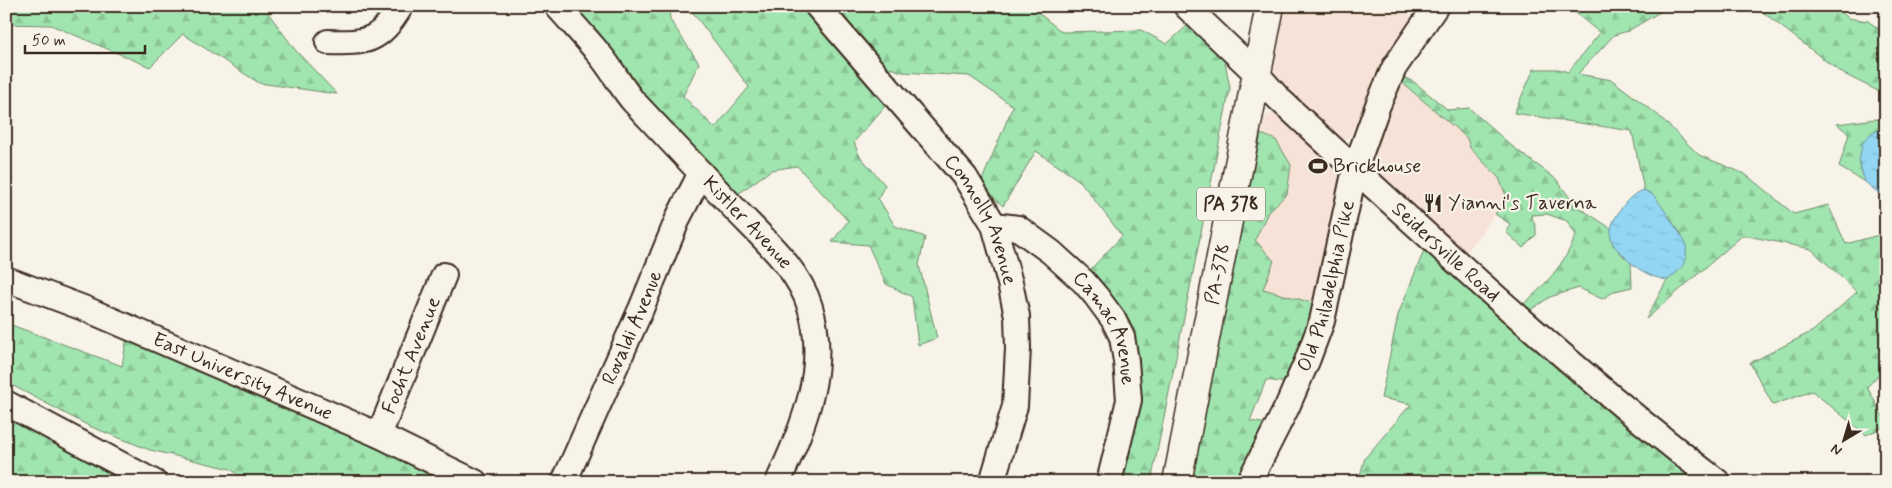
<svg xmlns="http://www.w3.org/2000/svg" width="1892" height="488" viewBox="0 0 1892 488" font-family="Mynerve,sans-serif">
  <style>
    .built { fill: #f6e2d7 }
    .forest { fill: url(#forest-firs); stroke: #6e8867 }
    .water { fill: url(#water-ripples); stroke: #6f919e }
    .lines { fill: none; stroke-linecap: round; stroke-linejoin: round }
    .minor-casing { stroke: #3b2a1e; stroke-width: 28 }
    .major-casing { stroke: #3b2a1e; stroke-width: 31 }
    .minor { stroke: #f7f3e8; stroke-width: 24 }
    .major { stroke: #f7f3e8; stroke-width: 28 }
    .labels { text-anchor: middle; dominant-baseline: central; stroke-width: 4.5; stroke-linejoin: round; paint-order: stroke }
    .shield { fill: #f7f3e8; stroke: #73665b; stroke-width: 1 }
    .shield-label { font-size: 19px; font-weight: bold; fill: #3b2a1e }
    .poi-label { font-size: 20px; fill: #3b2a1e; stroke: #f7f3e8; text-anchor: start }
    .street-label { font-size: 20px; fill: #3b2a1e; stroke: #f7f3e8 }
  </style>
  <defs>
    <pattern id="forest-firs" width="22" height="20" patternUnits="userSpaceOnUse" patternTransform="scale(1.25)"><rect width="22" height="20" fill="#a0e5b0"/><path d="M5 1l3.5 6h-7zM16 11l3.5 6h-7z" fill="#8bc597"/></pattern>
    <pattern id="water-ripples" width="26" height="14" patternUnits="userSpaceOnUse" patternTransform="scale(1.25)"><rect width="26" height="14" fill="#92d6f3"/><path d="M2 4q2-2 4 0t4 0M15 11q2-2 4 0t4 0" fill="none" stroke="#7fb8d0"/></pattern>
  </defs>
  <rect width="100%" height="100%" fill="#f7f3e8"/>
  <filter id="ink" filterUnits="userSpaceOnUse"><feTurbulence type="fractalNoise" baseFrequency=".02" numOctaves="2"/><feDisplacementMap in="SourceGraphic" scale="10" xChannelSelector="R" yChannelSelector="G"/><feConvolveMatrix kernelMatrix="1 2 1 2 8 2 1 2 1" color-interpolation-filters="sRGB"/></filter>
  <g filter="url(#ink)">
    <g class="built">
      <path d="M 1286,6 L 1398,6 L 1412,17 L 1389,55 L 1365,102 L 1352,133 L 1346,140 L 1337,138 L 1283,89 L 1275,77 L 1274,68 Z"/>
      <path d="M 1399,80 L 1467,138 L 1470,148 L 1499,178 L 1507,198 L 1462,258 L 1379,182 L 1371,168 L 1368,159 Z"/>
      <path d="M 1275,112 L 1287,115 L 1344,172 L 1316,304 L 1263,290 L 1255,240 L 1268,212 L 1287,194 L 1291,165 L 1276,140 L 1261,134 L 1264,119 L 1268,115 Z"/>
    </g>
    <g class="forest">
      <path d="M 6,6 L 263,6 L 296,51 L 337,94 L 259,83 L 183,34 L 150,67 L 51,25 L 6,24 Z"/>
      <path d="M 363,6 L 386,6 L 379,18 Z"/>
      <path d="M 573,6 L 669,6 L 670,20 L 699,63 L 683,96 L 715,128 L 749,87 L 688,6 L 804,6 L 866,82 L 887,104 L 854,142 L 859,155 L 885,185 L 878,198 L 895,226 L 925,237 L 919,265 L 937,338 L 918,345 L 912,297 L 886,284 L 868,245 L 832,242 L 848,221 L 797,166 L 771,170 L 738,194 L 648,102 L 598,31 Z"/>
      <path d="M 831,6 L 1030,6 L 1062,32 L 1141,30 L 1167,44 L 1188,25 L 1209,41 L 1225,62 L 1230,88 L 1151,482 L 1115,482 L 1141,389 L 1126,322 L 1088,272 L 1122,236 L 1080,181 L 1036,151 L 1003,206 L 980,185 L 1013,106 L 969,76 L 902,72 L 882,65 Z"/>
      <path d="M 1567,6 L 1588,6 L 1596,11 L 1602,6 L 1670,6 L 1628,31 L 1614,35 L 1578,74 L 1612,80 L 1658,115 L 1699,155 L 1745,174 L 1794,214 L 1828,205 L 1846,244 L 1886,233 L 1886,367 L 1867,387 L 1886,422 L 1886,426 L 1866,435 L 1812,391 L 1773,405 L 1750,363 L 1813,331 L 1857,292 L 1811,249 L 1743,235 L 1646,319 L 1667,280 L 1678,271 L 1681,234 L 1653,195 L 1644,190 L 1632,131 L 1514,113 L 1534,69 L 1558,69 L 1568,72 L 1600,33 Z"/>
      <path d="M 1755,6 L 1835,6 L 1848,18 L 1868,21 L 1886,34 L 1886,95 L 1840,72 Z"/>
      <path d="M 1405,78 L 1414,82 L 1448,110 L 1469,108 L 1513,147 L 1556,179 L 1575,205 L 1612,229 C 1611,244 1619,254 1631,262 L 1632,287 L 1615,291 L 1602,299 L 1579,288 L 1550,297 L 1527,312 L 1520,307 C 1544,287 1565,264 1576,235 L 1567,221 L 1547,214 L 1531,215 L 1536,228 L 1536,235 L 1523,248 L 1506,232 L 1510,224 L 1495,214 L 1507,198 L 1499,178 L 1470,148 L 1467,138 L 1399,80 Z"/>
      <path d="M 1875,119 L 1886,121 L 1886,127 L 1859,162 L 1865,182 L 1839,167 L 1849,134 L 1837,124 Z"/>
      <path d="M 1261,134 L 1276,140 L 1291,165 L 1287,194 L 1268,212 L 1255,240 L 1274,261 L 1263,289 L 1316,304 L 1287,383 L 1266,380 L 1250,421 L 1268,424 L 1239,482 L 1188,482 Z"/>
      <path d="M 1425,248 L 1579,386 L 1705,482 L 1358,482 L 1365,458 L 1411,404 L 1381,398 L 1398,315 Z"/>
      <path d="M 6,323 L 122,366 L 127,337 L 368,438 L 453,482 L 246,482 L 231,469 L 150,450 L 89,426 L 6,382 Z"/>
      <path d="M 6,417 L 102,467 L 124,482 L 6,482 Z"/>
    </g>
    <g class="water">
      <path d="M 1886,127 L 1886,199 L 1865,182 L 1859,162 L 1862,144 L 1871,133 Z"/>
      <path d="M 1644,190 C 1647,192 1651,193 1654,196 C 1658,200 1684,239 1686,244 C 1687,248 1686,256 1685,260 C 1683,269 1674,275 1667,280 C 1650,277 1636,269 1624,256 C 1620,251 1614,248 1612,241 C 1608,231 1613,220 1619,212 C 1626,201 1631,195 1644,190 Z"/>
    </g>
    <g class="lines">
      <g class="minor-casing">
        <g id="minor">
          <path id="s1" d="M 557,6 C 571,22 586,38 600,55 C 612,69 621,87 633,101 C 666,136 699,171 732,206 C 760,236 798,267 810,307 C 829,368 803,427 778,482"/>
          <path id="s2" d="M 817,6 L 965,177 L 994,225 L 1010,283 L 1017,316 L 1018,348 L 1015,406 L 992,482"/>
          <path id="s3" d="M 1186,6 L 1256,73 L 1279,99 C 1422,231 1564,364 1718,482"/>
          <path d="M 328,42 C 368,43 379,42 401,6"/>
          <path id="s4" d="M 994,225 L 1018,228 L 1051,252 L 1084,282 L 1096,296 L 1113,319 L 1122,337 L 1126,361 L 1129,400 L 1109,482"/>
          <path id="s5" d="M 6,279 L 86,309 L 379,435 L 475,482"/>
          <path d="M 6,403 L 154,482"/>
          <path id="s6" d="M 379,435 L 444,275"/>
          <path id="s7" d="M 564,482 L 641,309 L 679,216 L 701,173"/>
          <path id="s8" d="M 1249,482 L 1287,407 L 1307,361 L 1322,321 L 1355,169 L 1378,105 L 1394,68 L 1436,6"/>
        </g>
      </g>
      <g class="major-casing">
        <g id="major">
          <path id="s9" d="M 1177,482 L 1270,6"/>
        </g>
      </g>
      <use href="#minor" class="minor"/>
      <use href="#major" class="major"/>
    </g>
  </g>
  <defs>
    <g id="stadium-bare" transform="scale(1.5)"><path d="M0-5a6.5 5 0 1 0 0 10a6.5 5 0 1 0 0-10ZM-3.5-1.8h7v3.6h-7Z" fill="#3b2a1e" stroke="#f7f3e8" stroke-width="2.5" paint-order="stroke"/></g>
    <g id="restaurant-bare" transform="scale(1.5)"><path d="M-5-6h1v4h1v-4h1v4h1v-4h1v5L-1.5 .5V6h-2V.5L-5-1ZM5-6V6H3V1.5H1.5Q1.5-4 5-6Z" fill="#3b2a1e" stroke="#f7f3e8" stroke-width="2.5" paint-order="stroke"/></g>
  </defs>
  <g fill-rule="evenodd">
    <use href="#stadium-bare" x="1318" y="166"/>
    <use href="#restaurant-bare" x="1433" y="203"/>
  </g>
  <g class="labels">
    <rect class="shield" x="1197" y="187.5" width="68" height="33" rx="4"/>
    <g class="shield-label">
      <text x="1231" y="204">PA 378</text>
    </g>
    <g class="poi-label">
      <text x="1333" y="166">Brickhouse</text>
      <text x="1448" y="203">Yianni's Taverna</text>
    </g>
    <g class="street-label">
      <text stroke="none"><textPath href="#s2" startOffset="272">Connolly Avenue</textPath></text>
      <text stroke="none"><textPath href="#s1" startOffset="289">Kistler Avenue</textPath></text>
      <text stroke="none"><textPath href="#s3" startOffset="358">Seidersville Road</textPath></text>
      <text stroke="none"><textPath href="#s9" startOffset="212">PA-378</textPath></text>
      <text stroke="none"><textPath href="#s8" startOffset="212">Old Philadelphia Pike</textPath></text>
      <text stroke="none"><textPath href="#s7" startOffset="169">Rovaldi Avenue</textPath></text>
      <text stroke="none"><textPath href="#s4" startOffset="162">Camac Avenue</textPath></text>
      <text stroke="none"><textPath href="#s6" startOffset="86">Focht Avenue</textPath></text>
      <text stroke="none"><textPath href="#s5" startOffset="256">East University Avenue</textPath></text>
    </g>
  </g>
  <rect width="1892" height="488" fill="none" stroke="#f7f3e8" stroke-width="25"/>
  <rect x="12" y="12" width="1867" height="463" fill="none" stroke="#3b2a1e" stroke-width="2" filter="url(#ink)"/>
  <g transform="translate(1844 440) rotate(218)" stroke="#f7f3e8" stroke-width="4" paint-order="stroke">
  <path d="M0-4L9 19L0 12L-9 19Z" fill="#3b2a1e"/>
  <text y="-8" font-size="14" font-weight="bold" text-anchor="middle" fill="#3b2a1e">N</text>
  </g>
  <path d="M25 45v8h120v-8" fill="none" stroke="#3b2a1e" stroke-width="2.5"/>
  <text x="32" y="45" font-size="15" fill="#3b2a1e" stroke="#f7f3e8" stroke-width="4" paint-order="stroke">50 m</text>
</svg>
